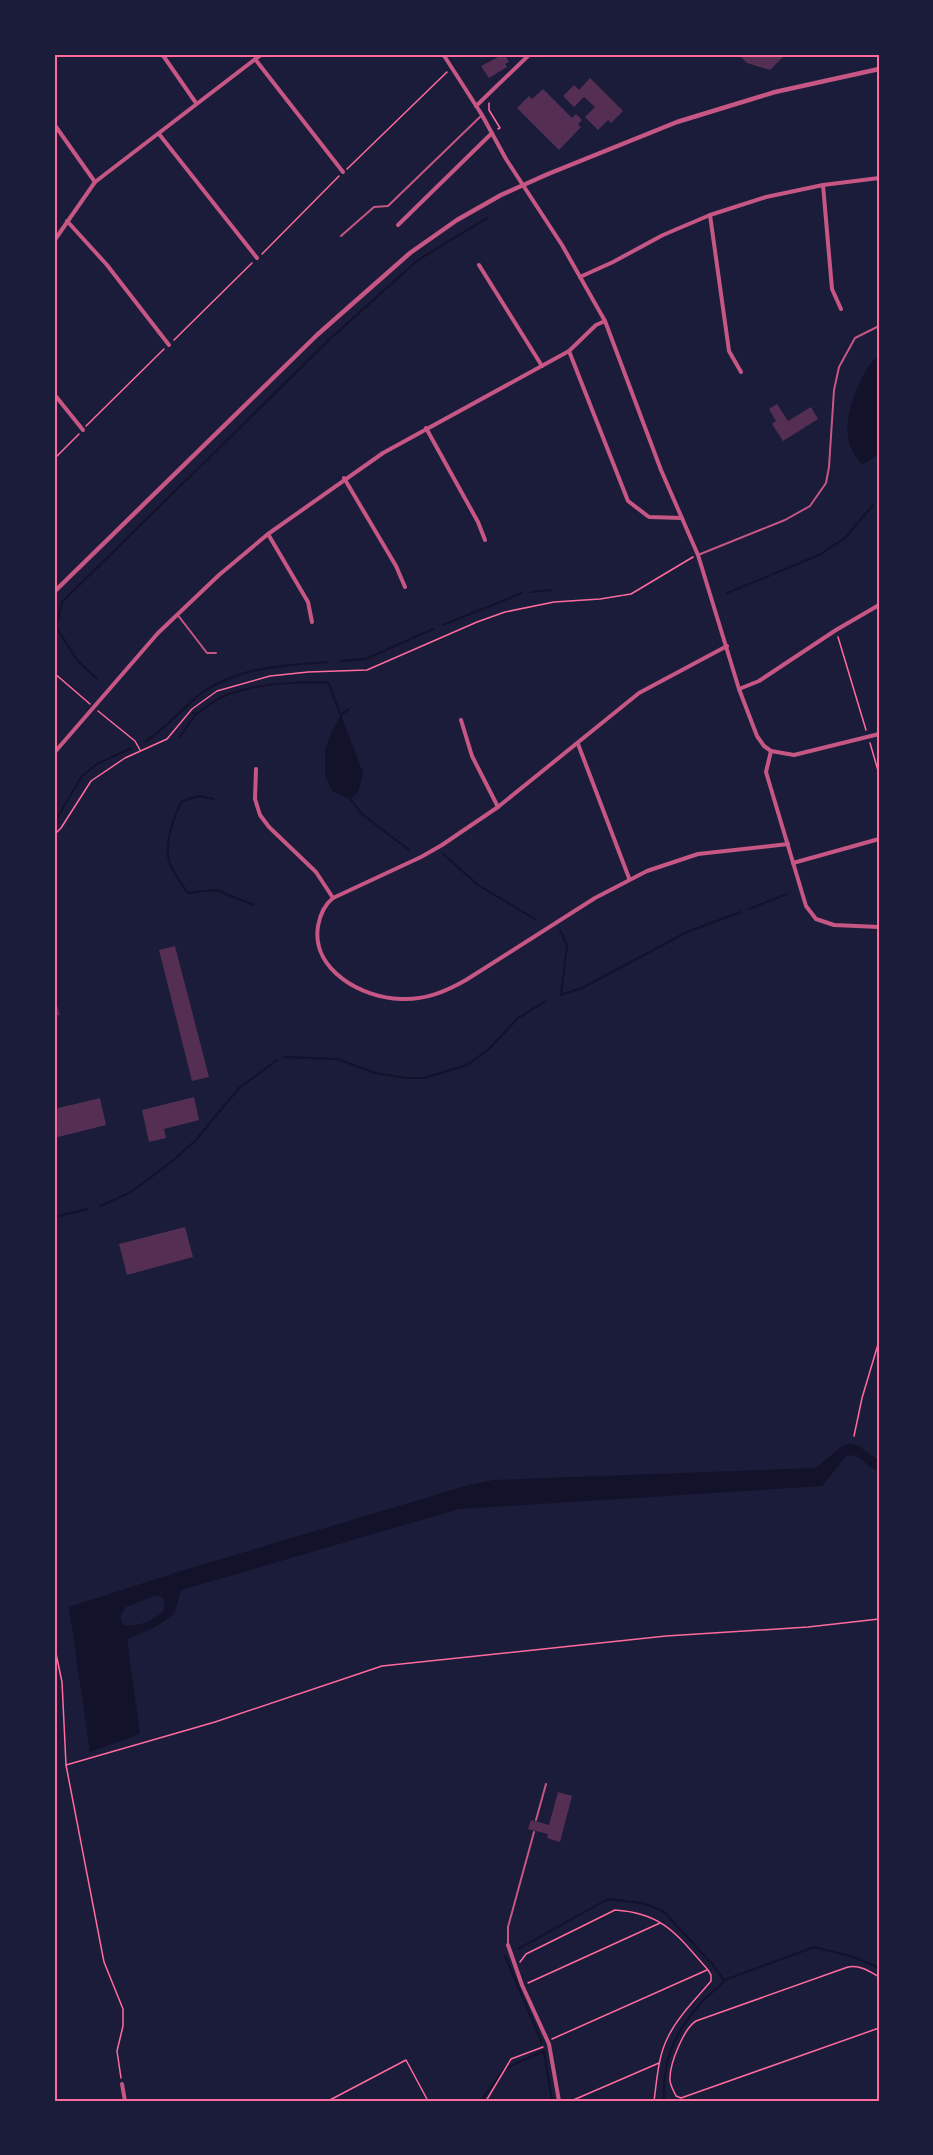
<svg xmlns="http://www.w3.org/2000/svg" width="933" height="2155" viewBox="0 0 933 2155" font-family="Manrope,sans-serif">
  <style>
    .water { fill: #12122b; fill-rule: evenodd }
    .lines { fill: none; stroke-linecap: round; stroke-linejoin: round }
    .stream { stroke: #12122b; stroke-width: 2 }
    .building { fill: #542f53 }
    .path { stroke: #ff6b9d; stroke-width: 1.5 }
    .service { stroke: #c65784; stroke-width: 2 }
    .minor { stroke: #c65784; stroke-width: 4 }
    .tertiary { stroke: #c65784; stroke-width: 4.5 }
    .neatline { fill: none; stroke: #ff6b9d; stroke-width: 2 }
  </style>
  <rect width="100%" height="100%" fill="#1b1b3a"/>
  <g class="water">
    <path d="M 879,355 L 879,454 L 862,465 C 858,459 852,452 850,445 C 841,421 859,371 879,355 Z"/>
    <path d="M 341,715 L 363,773 L 358,792 L 350,800 L 332,791 L 325,775 L 325,750 L 330,735 Z"/>
    <path d="M 850,1443 C 861,1445 869,1455 879,1460 L 879,1471 C 865,1467 863,1455 847,1455 L 822,1486 L 459,1509 L 181,1590 L 174,1614 L 155,1627 L 127,1639 L 140,1734 L 90,1752 L 69,1607 L 178,1572 L 469,1485 L 494,1480 L 816,1468 L 841,1447 ZM 154,1596 L 160,1596 L 165,1600 L 163,1612 C 152,1620 138,1628 123,1625 L 120,1617 L 126,1607 Z"/>
  </g>
  <g class="lines">
    <g class="stream">
      <path d="M 531,592 L 551,590"/>
      <path d="M 727,593 L 819,555 L 845,538 L 873,505"/>
      <path d="M 443,625 L 522,593"/>
      <path d="M 340,661 L 366,659 L 433,629"/>
      <path d="M 97,679 L 77,660 L 56,627 L 62,602 L 332,337 L 418,260 L 487,218"/>
      <path d="M 193,713 L 196,714 C 205,708 215,700 224,696 C 257,683 294,682 328,682 L 341,716"/>
      <path d="M 341,715 L 349,709"/>
      <path d="M 179,738 L 196,714"/>
      <path d="M 146,741 C 166,728 181,710 199,695 C 236,667 284,665 328,662"/>
      <path d="M 214,799 L 199,796 L 182,801 C 174,815 164,845 169,861 C 173,873 181,883 188,893 L 216,890 L 254,905"/>
      <path d="M 350,799 L 362,814 L 409,850"/>
      <path d="M 54,823 L 82,776 L 97,764 L 131,748"/>
      <path d="M 443,854 L 478,885 L 535,919"/>
      <path d="M 749,909 L 787,894"/>
      <path d="M 560,930 L 567,945 L 561,995 L 584,987 L 687,932 L 741,912"/>
      <path d="M 284,1057 L 337,1059 L 375,1073 L 405,1078 L 424,1078 L 467,1065 L 489,1049 L 518,1018 L 546,1001"/>
      <path d="M 100,1206 L 131,1192 L 170,1163 L 195,1141 L 239,1088 L 277,1060"/>
      <path d="M 54,1217 L 88,1209"/>
      <path d="M 518,1949 L 608,1899 L 642,1903 L 663,1911 L 713,1965 L 724,1980"/>
      <path d="M 505,1956 L 542,2043"/>
      <path d="M 481,2101 L 504,2069 L 544,2051 L 552,2101"/>
      <path d="M 664,2101 C 662,2061 674,2033 701,2003 C 708,1995 717,1989 725,1980 L 814,1947 L 854,1957 L 879,1968"/>
    </g>
  </g>
  <g class="building">
    <path d="M 504,54 L 509,62 L 505,64 L 507,67 L 489,78 L 481,66 Z"/>
    <path d="M 738,54 L 783,54 L 784,56 L 770,70 L 747,63 Z"/>
    <path d="M 590,78 L 623,111 L 611,123 L 608,120 L 598,130 L 585,117 L 595,107 L 584,97 L 574,107 L 563,96 L 574,85 L 579,90 Z"/>
    <path d="M 543,89 L 572,118 L 576,114 L 582,120 L 578,124 L 581,127 L 559,150 L 517,108 L 529,96 L 532,99 Z"/>
    <path d="M 777,404 L 788,421 L 811,407 L 818,419 L 783,441 L 772,424 L 776,421 L 769,409 Z"/>
    <path d="M 175,946 L 209,1077 L 192,1081 L 159,950 Z"/>
    <path d="M 54,996 L 60,1015 L 54,1016 Z"/>
    <path d="M 194,1097 L 199,1120 L 164,1129 L 166,1138 L 149,1142 L 142,1110 Z"/>
    <path d="M 100,1098 L 106,1125 L 54,1138 L 54,1109 Z"/>
    <path d="M 185,1227 L 193,1257 L 127,1275 L 119,1244 Z"/>
    <path d="M 558,1792 L 572,1796 L 560,1842 L 547,1838 L 548,1834 L 528,1829 L 531,1820 L 549,1825 Z"/>
  </g>
  <g class="lines">
    <g class="path">
      <path d="M 489,103 L 489,110 L 500,128 L 498,129"/>
      <path d="M 347,169 L 447,72"/>
      <path d="M 262,254 L 339,176"/>
      <path d="M 174,340 L 252,263"/>
      <path d="M 86,426 L 164,349"/>
      <path d="M 54,459 L 79,434"/>
      <path d="M 838,637 L 866,730"/>
      <path d="M 54,673 L 90,704"/>
      <path d="M 98,711 L 135,741 L 140,750"/>
      <path d="M 870,743 L 879,774"/>
      <path d="M 54,835 L 61,828 L 91,781 L 125,758 L 167,739 L 192,709 L 217,691 L 270,676 L 308,672 L 367,670 L 477,622 L 505,612 L 554,602 L 600,599 L 631,594 L 693,557"/>
      <path d="M 854,1436 L 862,1398 L 879,1341"/>
      <path d="M 54,1644 L 62,1682 L 66,1765 L 104,1962 L 123,2009 L 123,2026 L 117,2051 L 121,2078"/>
      <path d="M 66,1765 L 215,1722 L 382,1666 L 666,1636 L 808,1627 L 879,1619"/>
      <path d="M 520,1962 L 526,1954 L 615,1910 C 664,1913 678,1936 708,1970 L 711,1975 L 711,1981 C 697,1998 678,2016 668,2037 C 658,2056 657,2080 654,2101"/>
      <path d="M 879,1977 C 869,1971 861,1965 848,1967 L 696,2021 C 684,2028 670,2063 670,2078 C 669,2084 674,2091 676,2096 L 681,2098 L 879,2028"/>
      <path d="M 528,1983 L 660,1923"/>
      <path d="M 552,2039 L 707,1970"/>
      <path d="M 328,2101 L 406,2060 L 428,2101"/>
      <path d="M 486,2101 L 511,2059 L 543,2047"/>
      <path d="M 571,2101 L 659,2063"/>
      <path d="M 874,2101 L 879,2099"/>
    </g>
    <g class="service">
      <path d="M 341,236 L 374,207 L 388,206 L 482,115"/>
      <path d="M 698,555 L 785,520 L 810,506 L 826,483 L 829,467 L 834,390 L 839,367 L 855,338 L 879,326"/>
      <path d="M 177,614 L 207,653 L 216,653"/>
      <path d="M 536,1820 L 546,1784"/>
      <path d="M 508,1945 L 508,1927 L 534,1832"/>
    </g>
    <g class="minor">
      <path d="M 162,54 L 196,103"/>
      <path d="M 443,54 L 482,115 L 506,159 L 562,245 L 605,321 L 661,470 L 698,555 L 739,689 L 757,736 L 764,746 L 771,751 L 794,755 L 879,734"/>
      <path d="M 255,59 L 343,172"/>
      <path d="M 476,106 L 530,54"/>
      <path d="M 54,124 L 95,182"/>
      <path d="M 159,134 L 257,258"/>
      <path d="M 823,185 L 832,289 L 841,309"/>
      <path d="M 710,215 L 729,351 L 741,372"/>
      <path d="M 67,221 L 107,265 L 169,345"/>
      <path d="M 398,225 L 492,133"/>
      <path d="M 54,241 L 95,182 L 262,54"/>
      <path d="M 479,265 L 542,366"/>
      <path d="M 580,277 L 613,262 L 663,235 L 710,215 L 766,197 L 823,185 L 879,178"/>
      <path d="M 569,351 L 628,501 L 649,517 L 682,518"/>
      <path d="M 54,394 L 83,430"/>
      <path d="M 426,428 L 478,522 L 485,540"/>
      <path d="M 344,478 L 396,566 L 405,587"/>
      <path d="M 268,534 L 308,602 L 312,622"/>
      <path d="M 727,646 L 639,693 L 498,807 L 442,845 L 421,857 L 333,898 C 324,905 320,915 318,926 C 311,970 362,998 401,999 C 425,1000 445,992 466,980 L 595,898 L 647,871 L 698,854 L 788,844"/>
      <path d="M 739,689 L 759,681 L 836,630 L 879,605"/>
      <path d="M 461,720 L 472,756 L 498,807"/>
      <path d="M 578,744 L 629,878"/>
      <path d="M 771,751 L 766,772 L 806,906 L 816,919 L 834,925 L 879,927"/>
      <path d="M 54,753 L 158,633 L 219,575 L 268,534 L 383,453 L 569,351 L 596,325 L 605,321"/>
      <path d="M 256,769 L 255,799 L 260,815 L 269,827 L 316,872 L 333,898"/>
      <path d="M 793,863 L 879,839"/>
      <path d="M 508,1945 L 522,1985 L 549,2044 L 559,2101"/>
      <path d="M 122,2084 L 125,2101"/>
    </g>
    <path class="tertiary" d="M 54,592 L 317,335 L 410,253 L 457,220 L 501,195 L 548,174 L 677,122 L 775,92 L 879,69"/>
  </g>
  <rect width="933" height="2155" fill="none" stroke="#1b1b3a" stroke-width="111"/>
  <rect x="56" y="56" width="822" height="2044" class="neatline"/>
</svg>
